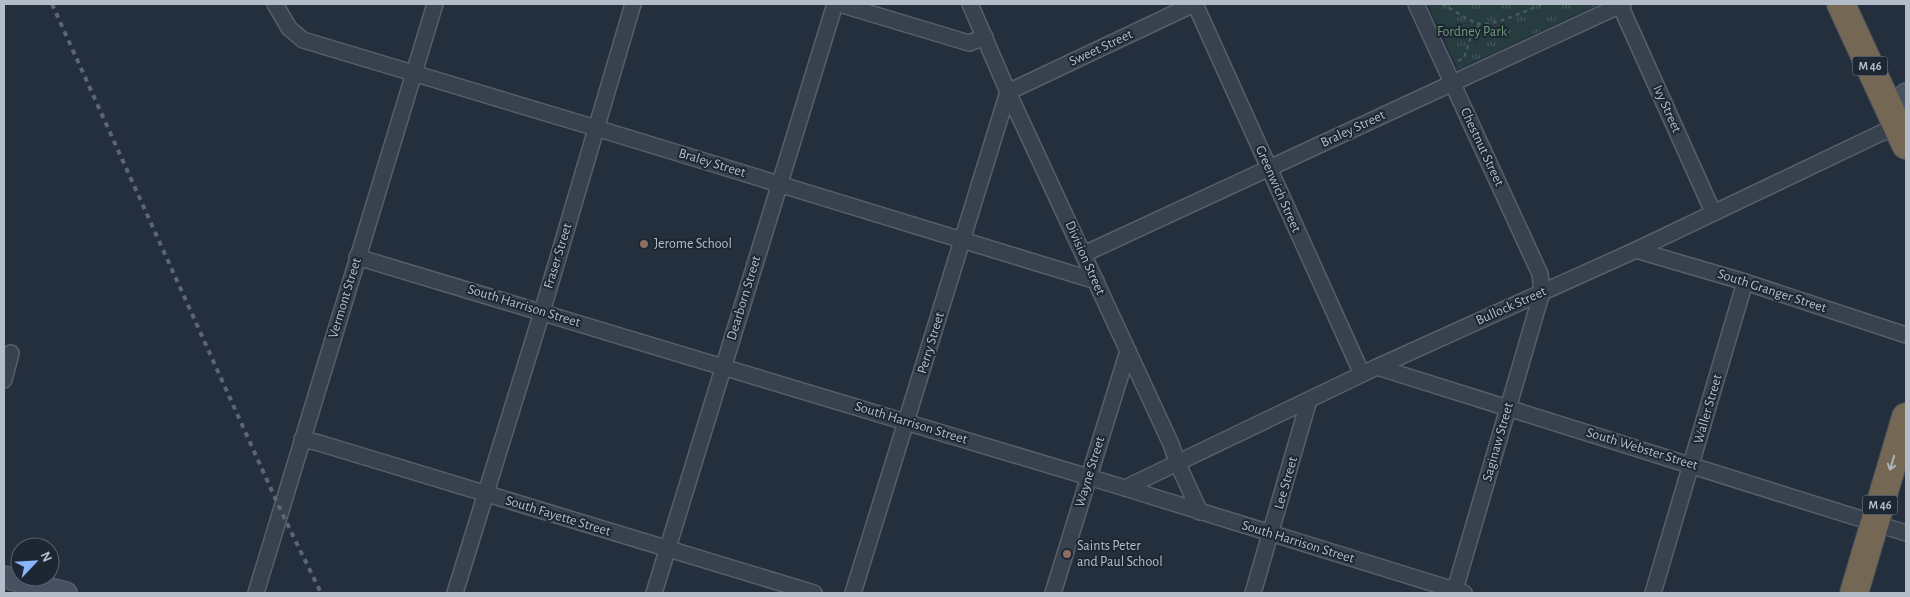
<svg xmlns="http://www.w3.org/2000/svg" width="1910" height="597" viewBox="0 0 1910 597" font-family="'Alegreya Sans',sans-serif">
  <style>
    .park { fill: url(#park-tufts) }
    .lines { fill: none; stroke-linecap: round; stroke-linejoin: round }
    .street-casing { stroke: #565f6c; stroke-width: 18 }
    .secondary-casing { stroke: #565f6c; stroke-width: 24 }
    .highway-casing { stroke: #434c59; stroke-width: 30 }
    .path { stroke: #44595c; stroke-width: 2.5; stroke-dasharray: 4 4; stroke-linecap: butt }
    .street { stroke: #38414e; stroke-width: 15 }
    .secondary { stroke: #465061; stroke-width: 21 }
    .highway { stroke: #746855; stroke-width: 28 }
    .rail { stroke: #5a6575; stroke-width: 4; stroke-dasharray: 5 5; stroke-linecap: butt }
    .oneway { stroke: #aeb4bd }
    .education-dot { fill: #8d6e63; stroke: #1d2633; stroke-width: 2 }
    .labels { text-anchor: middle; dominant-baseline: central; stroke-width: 4; stroke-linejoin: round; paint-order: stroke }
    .shield { fill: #1d2633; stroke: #878f9c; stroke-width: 1 }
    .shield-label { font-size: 12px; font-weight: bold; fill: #b4bcc9 }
    .park-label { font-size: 14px; fill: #6b9a76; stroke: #1d2633 }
    .street-label { font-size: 14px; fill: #b4bcc9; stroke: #1d2633 }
    .poi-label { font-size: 14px; fill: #b4bcc9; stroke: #1d2633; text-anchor: start }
  </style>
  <defs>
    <pattern id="park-tufts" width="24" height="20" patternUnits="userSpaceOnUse" patternTransform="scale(1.25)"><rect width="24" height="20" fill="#263c3f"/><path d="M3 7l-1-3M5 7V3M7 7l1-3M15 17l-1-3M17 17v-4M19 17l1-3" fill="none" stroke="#435659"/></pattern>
  </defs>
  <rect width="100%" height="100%" fill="#242f3e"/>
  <path class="park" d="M 1428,4 L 1600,4 L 1458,69 Z"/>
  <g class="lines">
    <g class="street-casing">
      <g id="street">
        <path d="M 275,4 L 289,28 L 303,40 L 596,128 L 1096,281"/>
        <path d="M 839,4 L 969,43 L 985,37"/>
        <path d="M 970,4 L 1008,92 L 1171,444 L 1177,462 L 1200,512"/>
        <path d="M 1195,4 L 1362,374"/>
        <path d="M 1416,4 L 1540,274 L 1542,292 L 1454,593"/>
        <path d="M 1620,5 L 1713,212"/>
        <path d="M 1636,250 L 1745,282 L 1906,335"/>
        <path d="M 1084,254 L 1623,4"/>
        <path d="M 357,257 L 1125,488 L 1464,593"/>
        <path d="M 1377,367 L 1906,533"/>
        <path d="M 4,380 L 11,353"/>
        <path d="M 302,439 L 319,443 L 814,593"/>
        <path d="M 1125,488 L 1377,367 L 1636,250 L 1881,133 L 1898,128"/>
        <path d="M 256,593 L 435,4"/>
        <path d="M 455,593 L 542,312 L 633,4"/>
        <path d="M 654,593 L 835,4"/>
        <path d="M 853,593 L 1008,92 L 1194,4"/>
        <path d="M 1053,593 L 1128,351"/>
        <path d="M 1253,593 L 1309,400"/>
        <path d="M 1653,593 L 1745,282"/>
      </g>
    </g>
    <g class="secondary-casing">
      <g id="secondary">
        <path d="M 1898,128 L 1906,94"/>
        <path d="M 4,577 L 66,593"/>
      </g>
    </g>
    <g class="highway-casing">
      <g id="highway">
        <path d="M 1841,4 L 1906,145"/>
        <path d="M 1854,593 L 1906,417"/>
      </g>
    </g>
    <g class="path">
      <path d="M 1442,4 C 1453,10 1465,18 1476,23 C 1493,28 1526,10 1543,4"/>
      <path d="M 1458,61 L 1464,58 L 1472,33 L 1481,23"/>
    </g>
    <use href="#street" class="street"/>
    <use href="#secondary" class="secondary"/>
    <use href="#highway" class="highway"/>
    <path class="rail" d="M 52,4 L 281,511 L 321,593"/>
  </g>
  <defs><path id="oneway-shaft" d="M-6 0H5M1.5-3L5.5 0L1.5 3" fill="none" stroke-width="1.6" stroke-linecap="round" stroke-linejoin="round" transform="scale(1.25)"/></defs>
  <use class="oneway" href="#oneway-shaft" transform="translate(1892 463) rotate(107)"/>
  <g class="education-dot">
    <circle cx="644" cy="244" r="5"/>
    <circle cx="1067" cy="554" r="5"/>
  </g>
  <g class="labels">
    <g class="shield">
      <rect x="1852.5" y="56.5" width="35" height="19" rx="4"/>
      <rect x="1862.5" y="495.5" width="35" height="19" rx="4"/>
    </g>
    <g class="shield-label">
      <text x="1870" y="66">M 46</text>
      <text x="1880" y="505">M 46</text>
    </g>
    <g class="park-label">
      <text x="1472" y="32">Fordney Park</text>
    </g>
    <g class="street-label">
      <text transform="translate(1101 48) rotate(-25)">Sweet Street</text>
      <text transform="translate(1667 109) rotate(66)">Ivy Street</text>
      <text transform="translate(1353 129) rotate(-25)">Braley Street</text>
      <text transform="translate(1482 147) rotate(65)">Chestnut Street</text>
      <text transform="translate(712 163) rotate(17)">Braley Street</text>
      <text transform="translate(1278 189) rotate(66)">Greenwich Street</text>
      <text transform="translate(558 256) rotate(-73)">Fraser Street</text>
      <text transform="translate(1085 258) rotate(66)">Division Street</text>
      <text transform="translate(1772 291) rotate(18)">South Granger Street</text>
      <text transform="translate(345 298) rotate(-73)">Vermont Street</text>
      <text transform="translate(744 298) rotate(-73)">Dearborn Street</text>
      <text transform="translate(524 306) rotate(17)">South Harrison Street</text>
      <text transform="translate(1511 306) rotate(-24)">Bullock Street</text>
      <text transform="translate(931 343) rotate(-73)">Perry Street</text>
      <text transform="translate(1708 409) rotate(-74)">Waller Street</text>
      <text transform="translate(911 423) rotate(17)">South Harrison Street</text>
      <text transform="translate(1498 442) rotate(-74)">Saginaw Street</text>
      <text transform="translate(1642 449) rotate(17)">South Webster Street</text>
      <text transform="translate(1090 472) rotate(-73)">Wayne Street</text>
      <text transform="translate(1286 483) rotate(-74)">Lee Street</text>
      <text transform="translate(558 516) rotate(17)">South Fayette Street</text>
      <text transform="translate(1298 542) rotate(17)">South Harrison Street</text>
    </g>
    <g class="poi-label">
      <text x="654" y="244">Jerome School</text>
      <text x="1077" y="546">Saints Peter<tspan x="1077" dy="16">and Paul School</tspan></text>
    </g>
  </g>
  <rect width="1910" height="597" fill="none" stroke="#b4bcc9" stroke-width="10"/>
  <g transform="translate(35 562) rotate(65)"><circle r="24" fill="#1d2633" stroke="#59626f"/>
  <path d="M0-4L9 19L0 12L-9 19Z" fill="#8ab4f8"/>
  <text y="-8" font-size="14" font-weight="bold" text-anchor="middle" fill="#b4bcc9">N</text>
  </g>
</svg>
